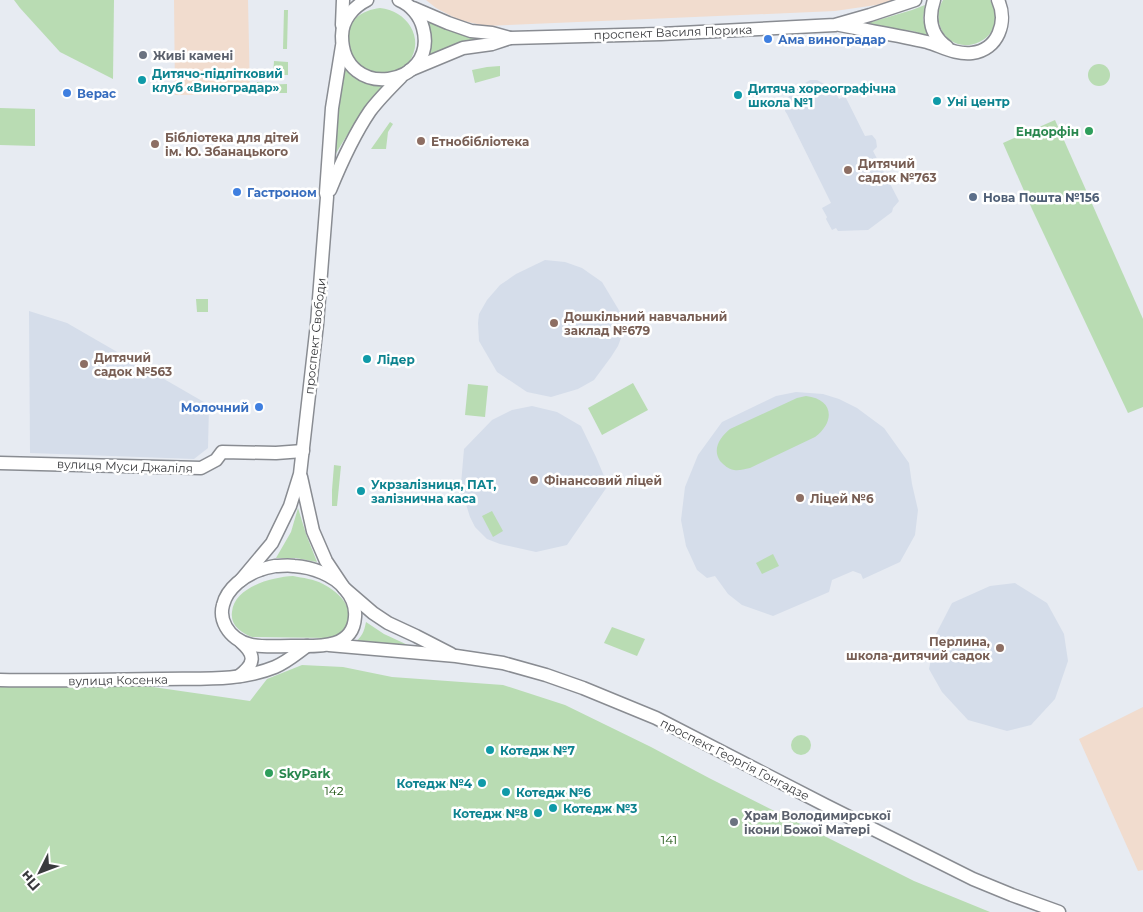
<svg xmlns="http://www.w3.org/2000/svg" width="1143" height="912" viewBox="0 0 1143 912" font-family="Montserrat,sans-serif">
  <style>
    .commercial { fill: #f1dcce }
    .built { fill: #d5ddea }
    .green { fill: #b9dcb3 }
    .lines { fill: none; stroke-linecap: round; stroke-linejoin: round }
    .minor-casing { stroke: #898c92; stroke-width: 15 }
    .minor { stroke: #fff; stroke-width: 12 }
    .shop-dot { fill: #3f7fe0; stroke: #fff; stroke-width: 2 }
    .worship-dot { fill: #6b7280; stroke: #fff; stroke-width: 2 }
    .culture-dot { fill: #0f9aa8; stroke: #fff; stroke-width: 2 }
    .leisure-dot { fill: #2e9e5b; stroke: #fff; stroke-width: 2 }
    .education-dot { fill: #8d6e63; stroke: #fff; stroke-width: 2 }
    .service-dot { fill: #5c6f8a; stroke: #fff; stroke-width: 2 }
    .labels { text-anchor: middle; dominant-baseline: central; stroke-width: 5; stroke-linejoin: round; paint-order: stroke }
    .street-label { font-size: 12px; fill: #393a3d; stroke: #fff }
    .shop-label { font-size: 12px; font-weight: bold; fill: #366cbe; stroke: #fff; text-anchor: start }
    .worship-label { font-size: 12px; font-weight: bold; fill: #5b616d; stroke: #fff; text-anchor: start }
    .culture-label { font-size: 12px; font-weight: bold; fill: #0d838f; stroke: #fff; text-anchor: start }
    .leisure-label { font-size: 12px; font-weight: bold; fill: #27864d; stroke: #fff; text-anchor: end }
    .education-label { font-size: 12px; font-weight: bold; fill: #785e54; stroke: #fff; text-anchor: start }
    .service-label { font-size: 12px; font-weight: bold; fill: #4e5e75; stroke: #fff; text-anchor: start }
    .park-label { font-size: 12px; fill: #154e09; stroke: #fff }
  </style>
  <rect width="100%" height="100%" fill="#e7ebf2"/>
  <g class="commercial">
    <path d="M 174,0 L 248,0 L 250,94 L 175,95 Z"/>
    <path d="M 426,0 L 895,0 L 883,4 L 835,11 L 486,26 L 459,20 L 436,8 Z"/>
    <path d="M 1143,707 L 1143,870 L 1138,871 L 1079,739 Z"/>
  </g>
  <g class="built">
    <path d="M 810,80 L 817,80 L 824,84 L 828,91 L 834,89 L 839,99 L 845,96 L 865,136 L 872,135 L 876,140 L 877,147 L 873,151 L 899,201 L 893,208 L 892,212 L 868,230 L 838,231 L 836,228 L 832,230 L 826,219 L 827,217 L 822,208 L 831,203 L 787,114 L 785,111 L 786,99 L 802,85 Z"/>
    <path d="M 545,260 L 565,262 L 582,268 L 602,282 L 623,317 L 624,330 L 618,346 L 611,357 L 594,380 L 578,389 L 551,397 L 527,392 L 497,372 L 479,341 L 478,323 L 479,314 L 487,300 L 500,285 L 516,274 Z"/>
    <path d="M 29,311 L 67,323 L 209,405 L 208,448 L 194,459 L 30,453 Z"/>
    <path d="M 796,392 L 823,394 L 839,399 L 857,408 L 884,428 L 909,463 L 912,484 L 918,510 L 915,535 L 900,562 L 863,579 L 861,574 L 853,571 L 832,580 L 829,592 L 773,616 L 742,605 L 728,594 L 715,576 L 707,578 L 697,570 L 686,546 L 681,520 L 685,487 L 698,455 L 722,422 L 776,396 Z"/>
    <path d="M 532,406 L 557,412 L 581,426 L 596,457 L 604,476 L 609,484 L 567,545 L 536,552 L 500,544 L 487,539 L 475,527 L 470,517 L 464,498 L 460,496 L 464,449 L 492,420 L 512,410 Z"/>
    <path d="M 1015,583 L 1047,603 L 1064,634 L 1068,661 L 1055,699 L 1031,725 L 1007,731 L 968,720 L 942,692 L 929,669 L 936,634 L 952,603 L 990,586 Z"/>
  </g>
  <g class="green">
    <path d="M 14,0 L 114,0 L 113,79 L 60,52 L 20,8 Z"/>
    <path d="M 943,0 L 990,0 C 1013,42 952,63 940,26 C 937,17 938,8 943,0 Z"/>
    <path d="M 925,5 L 923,19 L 929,37 L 913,31 L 858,26 L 912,10 Z"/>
    <path d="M 380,8 C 406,10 426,38 409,62 C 404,70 395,73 387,77 L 358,70 C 355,63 346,48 346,41 C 346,21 362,10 380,8 Z"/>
    <path d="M 284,10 L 288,10 L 287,49 L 283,49 Z"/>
    <path d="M 427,19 L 482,36 L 482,41 L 423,61 C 433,43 432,39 427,19 Z"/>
    <path d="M 341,54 C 354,72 358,84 382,85 L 383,88 C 364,110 348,132 334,157 Z"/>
    <path d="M 274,61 L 288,62 L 288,75 L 273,75 Z"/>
    <circle cx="1099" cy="75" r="11"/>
    <path d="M 500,66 L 500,76 L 475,83 L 472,70 L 487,67 Z"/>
    <path d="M 257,82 L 262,82 L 262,85 L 287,84 L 287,93 L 257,93 Z"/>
    <path d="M 0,108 L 35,109 L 35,146 L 0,145 Z"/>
    <path d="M 1055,120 L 1143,319 L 1143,407 L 1128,413 L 1032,209 L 1003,143 Z"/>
    <path d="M 390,122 L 393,124 L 388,132 L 386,149 L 371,149 Z"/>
    <path d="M 196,299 L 208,299 L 208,312 L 197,312 Z"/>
    <path d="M 633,383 L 648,410 L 602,435 L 588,408 Z"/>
    <path d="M 468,384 L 488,386 L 485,417 L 465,415 Z"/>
    <path d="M 806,396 C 833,399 836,421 815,437 L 750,468 C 744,469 739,471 734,470 C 728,469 724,465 720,461 C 712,449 720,437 730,429 L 797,398 Z"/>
    <path d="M 334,465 L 341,466 L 337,506 L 332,506 L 332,490 Z"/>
    <path d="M 298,508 L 306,534 L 317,562 L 296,558 L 276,558 L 291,532 Z"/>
    <path d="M 492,511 L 503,531 L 493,537 L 482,516 Z"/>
    <path d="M 773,554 L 779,566 L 762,574 L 756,563 Z"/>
    <path d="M 293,576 C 303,578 314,579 323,584 C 347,596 364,623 332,638 L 252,637 C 241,633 230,625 232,612 C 234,587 272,577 293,576 Z"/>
    <path d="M 366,622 L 384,634 L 410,646 L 354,643 C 362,637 364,632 366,622 Z"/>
    <path d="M 612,627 L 645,639 L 637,656 L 604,643 Z"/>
    <path d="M 302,665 L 343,667 L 392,677 L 503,685 L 565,705 L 651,747 L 709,778 L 914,881 L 990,912 L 0,912 L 0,687 L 76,685 L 146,686 L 250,701 L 267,679 Z"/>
    <circle cx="801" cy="745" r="10"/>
  </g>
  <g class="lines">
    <g class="minor-casing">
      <g id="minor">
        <path d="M 367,0 C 353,7 342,20 342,36 C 342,102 439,87 423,28 C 420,16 411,5 399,0"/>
        <path d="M 934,0 C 928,18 930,35 947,47"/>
        <path d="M 413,8 L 448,23 L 471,31 L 492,33 L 510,38"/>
        <path d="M 342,25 L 343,0"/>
        <path d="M 840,25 C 869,31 898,35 927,42 C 941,46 956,55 972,53 C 998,50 1008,22 998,0"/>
        <path d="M 410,70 L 463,48 L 492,44 L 510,38 L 661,34 L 835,25 L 870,15 L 915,0"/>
        <path d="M 330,190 C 341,163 353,136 370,111 C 379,99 390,88 401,77"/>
        <path d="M 0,463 L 201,468 L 216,460 L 222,452 L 276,453 L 303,451"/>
        <path d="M 301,477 L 313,531 L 326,561 L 344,588 L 373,613 L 388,623 L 416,636 L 451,654"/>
        <path d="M 275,566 C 282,566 288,565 294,566 C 312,567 334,575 345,589 C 352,597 356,606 355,617 C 353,650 316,646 291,646 C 268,646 240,651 226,627 C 222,620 221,612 223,605 C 227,588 245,575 260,570 C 265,568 270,567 275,566 Z"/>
        <path d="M 241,580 L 272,543 L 290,506 L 300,474 L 317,324 L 327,197 L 326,193 L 332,108 L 342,46"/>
        <path d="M 329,645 L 456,656 L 503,663 L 546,675 L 583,688 L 656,718 L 825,805 L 973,879 L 1012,895 L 1059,912"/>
        <path d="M 239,676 C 255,664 256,655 241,642"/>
        <path d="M 0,680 C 54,681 107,680 161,679 C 200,678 238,682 275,667 C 287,662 296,654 307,646"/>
      </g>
    </g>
    <use href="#minor" class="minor"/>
  </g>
  <g class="shop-dot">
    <circle cx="768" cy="39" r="5"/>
    <circle cx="67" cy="93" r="5"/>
    <circle cx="237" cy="192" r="5"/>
    <circle cx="259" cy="407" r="5"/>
  </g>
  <g class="worship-dot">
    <circle cx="143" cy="55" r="5"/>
    <circle cx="734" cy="822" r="5"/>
  </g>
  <g class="culture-dot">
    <circle cx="142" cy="80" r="5"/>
    <circle cx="738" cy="95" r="5"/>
    <circle cx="937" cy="101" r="5"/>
    <circle cx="367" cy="359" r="5"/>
    <circle cx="361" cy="491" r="5"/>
    <circle cx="490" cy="750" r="5"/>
    <circle cx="482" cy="783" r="5"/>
    <circle cx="506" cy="792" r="5"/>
    <circle cx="553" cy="808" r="5"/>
    <circle cx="538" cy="813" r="5"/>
  </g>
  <g class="leisure-dot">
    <circle cx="1089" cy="131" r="5"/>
    <circle cx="269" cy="773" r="5"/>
  </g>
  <g class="education-dot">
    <circle cx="421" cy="141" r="5"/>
    <circle cx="155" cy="144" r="5"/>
    <circle cx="848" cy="170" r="5"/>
    <circle cx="554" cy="323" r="5"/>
    <circle cx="84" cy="364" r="5"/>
    <circle cx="534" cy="480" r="5"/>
    <circle cx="800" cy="498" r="5"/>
    <circle cx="1000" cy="648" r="5"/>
  </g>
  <circle class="service-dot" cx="973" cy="197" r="5"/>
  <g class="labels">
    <g class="street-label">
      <text transform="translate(673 32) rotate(-2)">проспект Василя Порика</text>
      <text transform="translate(315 336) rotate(-84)">проспект Свободи</text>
      <text transform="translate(125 466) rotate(2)">вулиця Муси Джаліля</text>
      <text transform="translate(118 680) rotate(-1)">вулиця Косенка</text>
      <text transform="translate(735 759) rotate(27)">проспект Георгія Гонгадзе</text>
    </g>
    <g class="shop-label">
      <text x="778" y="39">Ама виноградар</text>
      <text x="77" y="93">Верас</text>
      <text x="247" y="192">Гастроном</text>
      <text x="249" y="407" text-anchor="end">Молочний</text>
    </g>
    <g class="worship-label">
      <text x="153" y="55">Живі камені</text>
      <text x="744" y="815">Храм Володимирської<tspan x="744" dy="14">ікони Божої Матері</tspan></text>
    </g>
    <g class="culture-label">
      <text x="152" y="73">Дитячо-підлітковий<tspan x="152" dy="14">клуб «Виноградар»</tspan></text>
      <text x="748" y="88">Дитяча хореографічна<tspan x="748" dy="14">школа №1</tspan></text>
      <text x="947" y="101">Уні центр</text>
      <text x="377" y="359">Лідер</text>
      <text x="371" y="484">Укрзалізниця, ПАТ,<tspan x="371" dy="14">залізнична каса</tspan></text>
      <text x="500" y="750">Котедж №7</text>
      <text x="472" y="783" text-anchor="end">Котедж №4</text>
      <text x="516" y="792">Котедж №6</text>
      <text x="563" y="808">Котедж №3</text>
      <text x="528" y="813" text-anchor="end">Котедж №8</text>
    </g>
    <g class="leisure-label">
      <text x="1079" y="131">Ендорфін</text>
      <text x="279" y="773" text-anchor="start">SkyPark</text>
    </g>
    <g class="education-label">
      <text x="165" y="137">Бібліотека для дітей<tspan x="165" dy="14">ім. Ю. Збанацького</tspan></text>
      <text x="431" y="141">Етнобібліотека</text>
      <text x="858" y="163">Дитячий<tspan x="858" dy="14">садок №763</tspan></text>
      <text x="564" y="316">Дошкільний навчальний<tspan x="564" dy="14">заклад №679</tspan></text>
      <text x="94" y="357">Дитячий<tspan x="94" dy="14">садок №563</tspan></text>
      <text x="544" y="480">Фінансовий ліцей</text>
      <text x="810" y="498">Ліцей №6</text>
      <text x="990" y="641" text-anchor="end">Перлина,<tspan x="990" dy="14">школа-дитячий садок</tspan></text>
    </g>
    <g class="service-label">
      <text x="983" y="197">Нова Пошта №156</text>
    </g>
    <g class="park-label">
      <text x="334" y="790">142</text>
      <text x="669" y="839">141</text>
    </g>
  </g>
  <g transform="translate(40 872) rotate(228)" stroke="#ffffff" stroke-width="4" paint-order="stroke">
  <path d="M0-4L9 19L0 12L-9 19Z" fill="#393a3d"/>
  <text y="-8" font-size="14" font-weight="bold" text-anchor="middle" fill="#393a3d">Пн</text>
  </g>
</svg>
